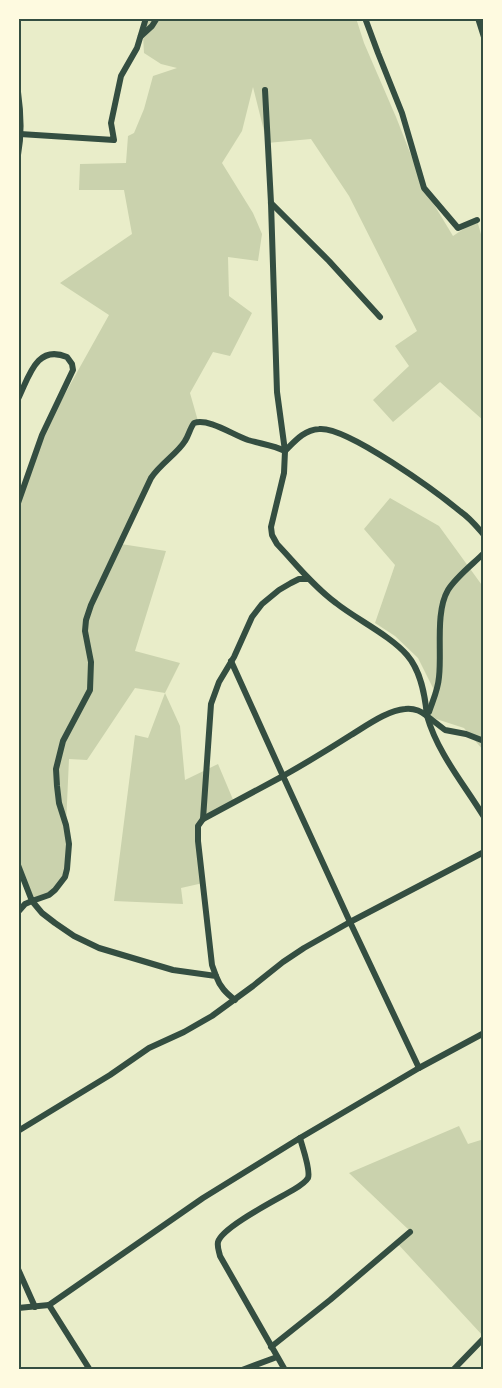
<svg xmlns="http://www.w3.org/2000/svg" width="502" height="1388" viewBox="0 0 502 1388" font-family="Barlow,sans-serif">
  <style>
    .green { fill: #cad2ad }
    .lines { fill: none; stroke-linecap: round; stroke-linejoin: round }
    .minor { stroke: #344e41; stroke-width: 6 }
    .neatline { fill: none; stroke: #344e41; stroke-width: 2 }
  </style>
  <rect width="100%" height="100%" fill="#e9edc9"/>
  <g class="green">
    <path d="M 142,18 L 356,18 L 364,43 L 396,117 L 424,188 L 453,236 L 477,220 L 484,245 L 484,421 L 440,382 L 393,422 L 373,400 L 409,366 L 395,346 L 417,331 L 349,196 L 311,139 L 267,143 L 253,87 L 242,131 L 222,163 L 253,213 L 262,234 L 258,261 L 228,257 L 229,296 L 252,313 L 230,356 L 213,352 L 190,393 L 198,421 L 186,440 L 155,471 L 121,544 L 166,551 L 135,651 L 180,663 L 165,693 L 180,726 L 185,780 L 218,764 L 234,802 L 198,826 L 203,883 L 181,888 L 183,904 L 114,901 L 135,735 L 148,738 L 165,693 L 135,688 L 87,760 L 69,759 L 66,825 L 67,869 L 55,890 L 32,901 L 18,865 L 18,503 L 42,435 L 109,315 L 60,283 L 132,234 L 124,190 L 79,190 L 80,164 L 126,163 L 128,136 L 134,133 L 144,109 L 153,76 L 177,68 L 161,64 L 144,53 Z"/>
    <path d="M 390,498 L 439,526 L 484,588 L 484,751 L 464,728 L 427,716 L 434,690 L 418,658 L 395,636 L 375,623 L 395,565 L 364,529 Z"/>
    <path d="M 459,1126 L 468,1144 L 484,1139 L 484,1337 L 397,1243 L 410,1231 L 349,1173 Z"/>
  </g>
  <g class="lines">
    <g class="minor">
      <path d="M 365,18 L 378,53 L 402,113 L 424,188 L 458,228 L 477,220"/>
      <path d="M 478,18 L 484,37"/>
      <path d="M 141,36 L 152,26 L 157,18"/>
      <path d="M 265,90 L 271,203 L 277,392 L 285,451 L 284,473 L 271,527 L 272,535 L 277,544 C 296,564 313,586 336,603 C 356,619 391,636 407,655 C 421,671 425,695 427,716 L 445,730 L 466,734 L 484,741"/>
      <path d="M 18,92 C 21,113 22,134 18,155"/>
      <path d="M 20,134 L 114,140 L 111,123 L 121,76 L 137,48 L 146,18"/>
      <path d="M 271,203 L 329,261 L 380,317"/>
      <path d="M 18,399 C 29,377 36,344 67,357 L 72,364 L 73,370 L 42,435 L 18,503"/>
      <path d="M 285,451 C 295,441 304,430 319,429 C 347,426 438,493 461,512 C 470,518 477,527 484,535"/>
      <path d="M 231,661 L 283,776 C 306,763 329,749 351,735 C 366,726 388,710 405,709 C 414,708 421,711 427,716 C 438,754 464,784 484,817"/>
      <path d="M 429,712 C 433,700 438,690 439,677 C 442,652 435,612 448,590 C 456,577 473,564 484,553"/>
      <path d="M 203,819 L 211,704 L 219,682 L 234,657 L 252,617 L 262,604 L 279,590 L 291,583 L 299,579 L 308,579"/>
      <path d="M 18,865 L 32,901 L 49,895 L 55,890 L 65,877 L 67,869 L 69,844 L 66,825 L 59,803 L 57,786 L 56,769 L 63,741 L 90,690 L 91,662 L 85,631 L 86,620 L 91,605 L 151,478 C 161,463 177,454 185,441 C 189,435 190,428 194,423 C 209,418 233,435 248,440 C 261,444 273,445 285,451"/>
      <path d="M 18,912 L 25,904 L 32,901 L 42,913 L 55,923 L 74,936 L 99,948 L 173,970 L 216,976 C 220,987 226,993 235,1000"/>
      <path d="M 216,976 L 212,965 L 198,841 L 198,826 L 203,819 L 283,776 L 350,922 L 484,852"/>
      <path d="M 18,1131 L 110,1075 L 149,1048 L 184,1032 L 212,1016 L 253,986 L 283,962 L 304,948 L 350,922 L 419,1068"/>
      <path d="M 300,1138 L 419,1068 L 484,1033"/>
      <path d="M 18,1269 L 35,1307"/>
      <path d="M 18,1308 L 49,1305"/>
      <path d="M 271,1347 L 330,1300 L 410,1232"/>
      <path d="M 90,1370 L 49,1305 L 203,1198 L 300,1138 C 302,1146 311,1170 308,1178 C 305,1183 298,1187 293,1190 C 278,1199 222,1227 218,1242 C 217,1247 219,1251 220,1256 L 285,1370"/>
      <path d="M 242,1370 L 277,1357"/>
      <path d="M 453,1370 L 484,1338"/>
    </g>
  </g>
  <rect width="502" height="1388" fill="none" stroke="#fefae0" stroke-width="39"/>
  <rect x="20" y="20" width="462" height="1348" class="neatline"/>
</svg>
